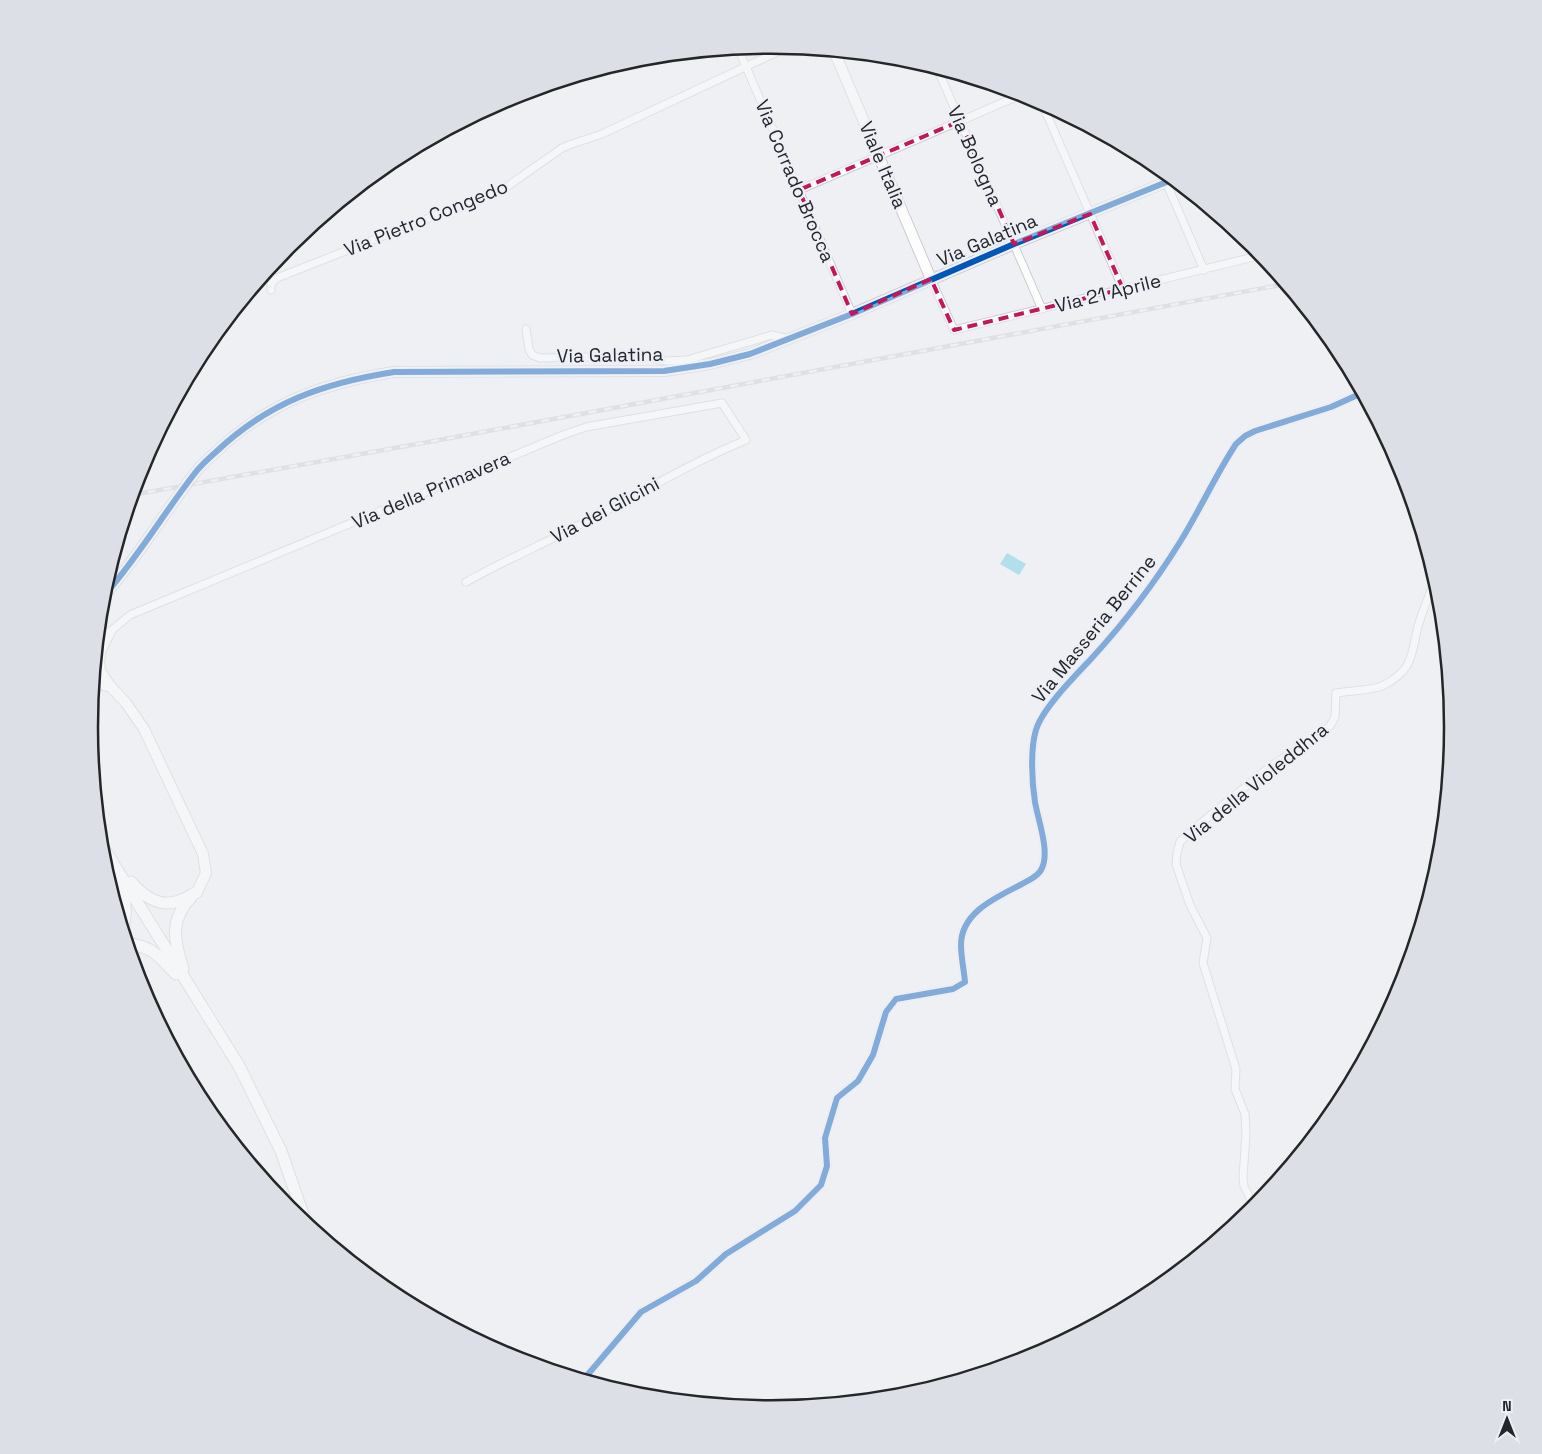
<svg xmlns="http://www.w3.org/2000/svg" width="1542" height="1454" viewBox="0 0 1542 1454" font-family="'Space Grotesk',sans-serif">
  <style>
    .water { fill: #67c9de }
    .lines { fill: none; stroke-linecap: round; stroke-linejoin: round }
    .street-casing { stroke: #cbcccf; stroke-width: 9 }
    .secondary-casing { stroke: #cbcccf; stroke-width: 12 }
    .primary-casing { stroke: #cbcccf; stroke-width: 13 }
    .street { stroke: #fdfdfd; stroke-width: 7 }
    .secondary { stroke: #fdfdfd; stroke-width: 10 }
    .primary { stroke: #fdfdfd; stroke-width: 11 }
    .rail-casing { stroke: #cccccd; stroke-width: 4.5 }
    .rail { stroke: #edeff6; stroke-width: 2.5; stroke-dasharray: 8; stroke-linecap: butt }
    .cycleway-casing { stroke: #edeff6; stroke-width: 9 }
    .cycleway { stroke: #0057b8; stroke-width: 6 }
    .marked { fill: none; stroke: #c2185b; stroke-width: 4; stroke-dasharray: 10 6; stroke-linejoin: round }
    .labels { text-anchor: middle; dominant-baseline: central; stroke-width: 5; stroke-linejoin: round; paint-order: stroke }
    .street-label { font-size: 19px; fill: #252629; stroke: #edeff6 }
    .rim { fill: none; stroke: #252629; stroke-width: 2.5 }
  </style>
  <rect width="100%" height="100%" fill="#eff0f4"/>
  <path class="water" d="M 1007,553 L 1026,564 L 1019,575 L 1000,564 Z"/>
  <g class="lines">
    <g class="street-casing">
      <g id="street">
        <path d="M 738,48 L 852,314"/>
        <path d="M 937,68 L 1042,309"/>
        <path d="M 1041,101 L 1123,289"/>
        <path d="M 1160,168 L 1204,270"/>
        <path d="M 799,190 L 1023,94"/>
        <path d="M 931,279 L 954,330 L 1262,255"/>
        <path d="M 271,290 L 271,284 L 277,278 L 505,188 L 562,148 L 572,144 L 602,134 L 788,47"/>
        <path d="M 526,329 L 529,349 L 532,355 L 540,358 L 639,356 L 666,361 L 687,360 L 772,335 L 789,339"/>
        <path d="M 98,637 L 112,630 L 130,615 L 563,435 L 586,427 L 722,403 L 746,440 C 690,463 639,494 585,522 C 546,543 505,560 466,582"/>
        <path d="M 100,655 L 112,631"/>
        <path d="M 1255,1208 L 1244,1186 L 1243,1177 L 1246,1135 L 1245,1114 L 1235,1089 L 1236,1069 L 1203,963 L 1207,938 L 1190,905 L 1176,864 L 1177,853 L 1180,842 L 1189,833 L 1272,765 L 1311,741 L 1330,726 L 1335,717 L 1336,693 C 1348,691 1373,690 1382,686 C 1414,670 1411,655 1418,626 C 1423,610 1430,594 1435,578"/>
        <path d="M 584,1379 L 641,1312 L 696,1281 L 726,1254 L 795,1211 L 821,1185 L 827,1166 L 825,1138 L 837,1098 L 858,1081 L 873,1055 L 886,1012 L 896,999 L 953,989 L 965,982 C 964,970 961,957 961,945 C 961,912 997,897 1022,884 C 1029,880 1039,876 1042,868 C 1050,851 1038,820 1035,802 C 1032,783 1030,749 1036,730 C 1042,709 1075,676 1091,659 C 1124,623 1154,584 1180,542 C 1200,510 1215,476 1236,444 L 1245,436 L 1255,431 L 1331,407 L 1362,393"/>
      </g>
    </g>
    <g class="secondary-casing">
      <g id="secondary">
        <path d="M 834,51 L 931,279"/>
        <path d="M 102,598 C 137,559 163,514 195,473 C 201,465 209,458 217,451 C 269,402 324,383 394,372 L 664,371 L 710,364 L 750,354 L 852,314 L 1014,244 L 1174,179"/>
        <path d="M 97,644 L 100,655 L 98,665"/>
        <path d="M 99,660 L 100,671 L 111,687 L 126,703 L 144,729 L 203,854 L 206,873 L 197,892"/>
        <path d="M 93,682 L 111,687"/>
      </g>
    </g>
    <g class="primary-casing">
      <g id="primary">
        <path d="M 101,844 L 239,1066 L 281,1151 L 306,1223"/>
        <path d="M 118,882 C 124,897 129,912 122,927"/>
        <path d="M 131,882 C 143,896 160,908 179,901 C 185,899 191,895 197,892"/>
        <path d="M 127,943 C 155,948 157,955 176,974"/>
        <path d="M 183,969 C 174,940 169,920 192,896"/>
      </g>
    </g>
    <use href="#street" class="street"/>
    <use href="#secondary" class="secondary"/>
    <use href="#primary" class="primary"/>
    <g class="rail-casing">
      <path id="rail" d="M 132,495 L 434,441 L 1286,284"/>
    </g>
    <use href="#rail" class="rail"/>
    <g class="cycleway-casing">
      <g id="cycleway">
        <path d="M 102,598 C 137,559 163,514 195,473 C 201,465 209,458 217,451 C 269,402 324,383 394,372 L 664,371 L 710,364 L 750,354 L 852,314 L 1014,244 L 1174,179"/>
        <path d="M 584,1379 L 641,1312 L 696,1281 L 726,1254 L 795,1211 L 821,1185 L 827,1166 L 825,1138 L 837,1098 L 858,1081 L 873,1055 L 886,1012 L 896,999 L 953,989 L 965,982 C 964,970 961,957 961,945 C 961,912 997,897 1022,884 C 1029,880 1039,876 1042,868 C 1050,851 1038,820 1035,802 C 1032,783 1030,749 1036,730 C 1042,709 1075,676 1091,659 C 1124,623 1154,584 1180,542 C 1200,510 1215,476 1236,444 L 1245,436 L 1255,431 L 1331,407 L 1362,393"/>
      </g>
    </g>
    <use href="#cycleway" class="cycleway"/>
  </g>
  <path d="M0 0H1542V1454H0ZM 960,121 L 1014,244 L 1090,214 L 1123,289 L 954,330 L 931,279 L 852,314 L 799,190 Z" fill="#eff0f4" fill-opacity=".55" fill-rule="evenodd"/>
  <path class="marked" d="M 960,121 L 1014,244 L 1090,214 L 1123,289 L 954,330 L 931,279 L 852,314 L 799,190 Z"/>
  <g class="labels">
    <g class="street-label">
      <text transform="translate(975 156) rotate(66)">Via Bologna</text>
      <text transform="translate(883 165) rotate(67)">Viale Italia</text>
      <text transform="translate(795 181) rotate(67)">Via Corrado Brocca</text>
      <text transform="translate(426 218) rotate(-22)">Via Pietro Congedo</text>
      <text transform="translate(987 240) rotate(-23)">Via Galatina</text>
      <text transform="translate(1108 293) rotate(-14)">Via 21 Aprile</text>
      <text transform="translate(610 355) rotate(-1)">Via Galatina</text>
      <text transform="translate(431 490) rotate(-23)">Via della Primavera</text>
      <text transform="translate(605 510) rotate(-28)">Via dei Glicini</text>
      <text transform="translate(1094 629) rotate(-51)">Via Masseria Berrine</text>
      <text transform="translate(1256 783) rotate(-39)">Via della Violeddhra</text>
    </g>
  </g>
  <path d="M0 0H1542V1454H0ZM98 727a673 673 0 1 1 1346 0a673 673 0 1 1-1346 0Z" fill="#dddfe6" fill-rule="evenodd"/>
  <path class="rim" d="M98 727a673 673 0 1 1 1346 0a673 673 0 1 1-1346 0Z"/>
  <g transform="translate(1507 1419)" stroke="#edeff6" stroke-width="4" paint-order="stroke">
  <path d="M0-4L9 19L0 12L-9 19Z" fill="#252629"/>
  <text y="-8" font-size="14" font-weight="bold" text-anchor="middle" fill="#252629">N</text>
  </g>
</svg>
